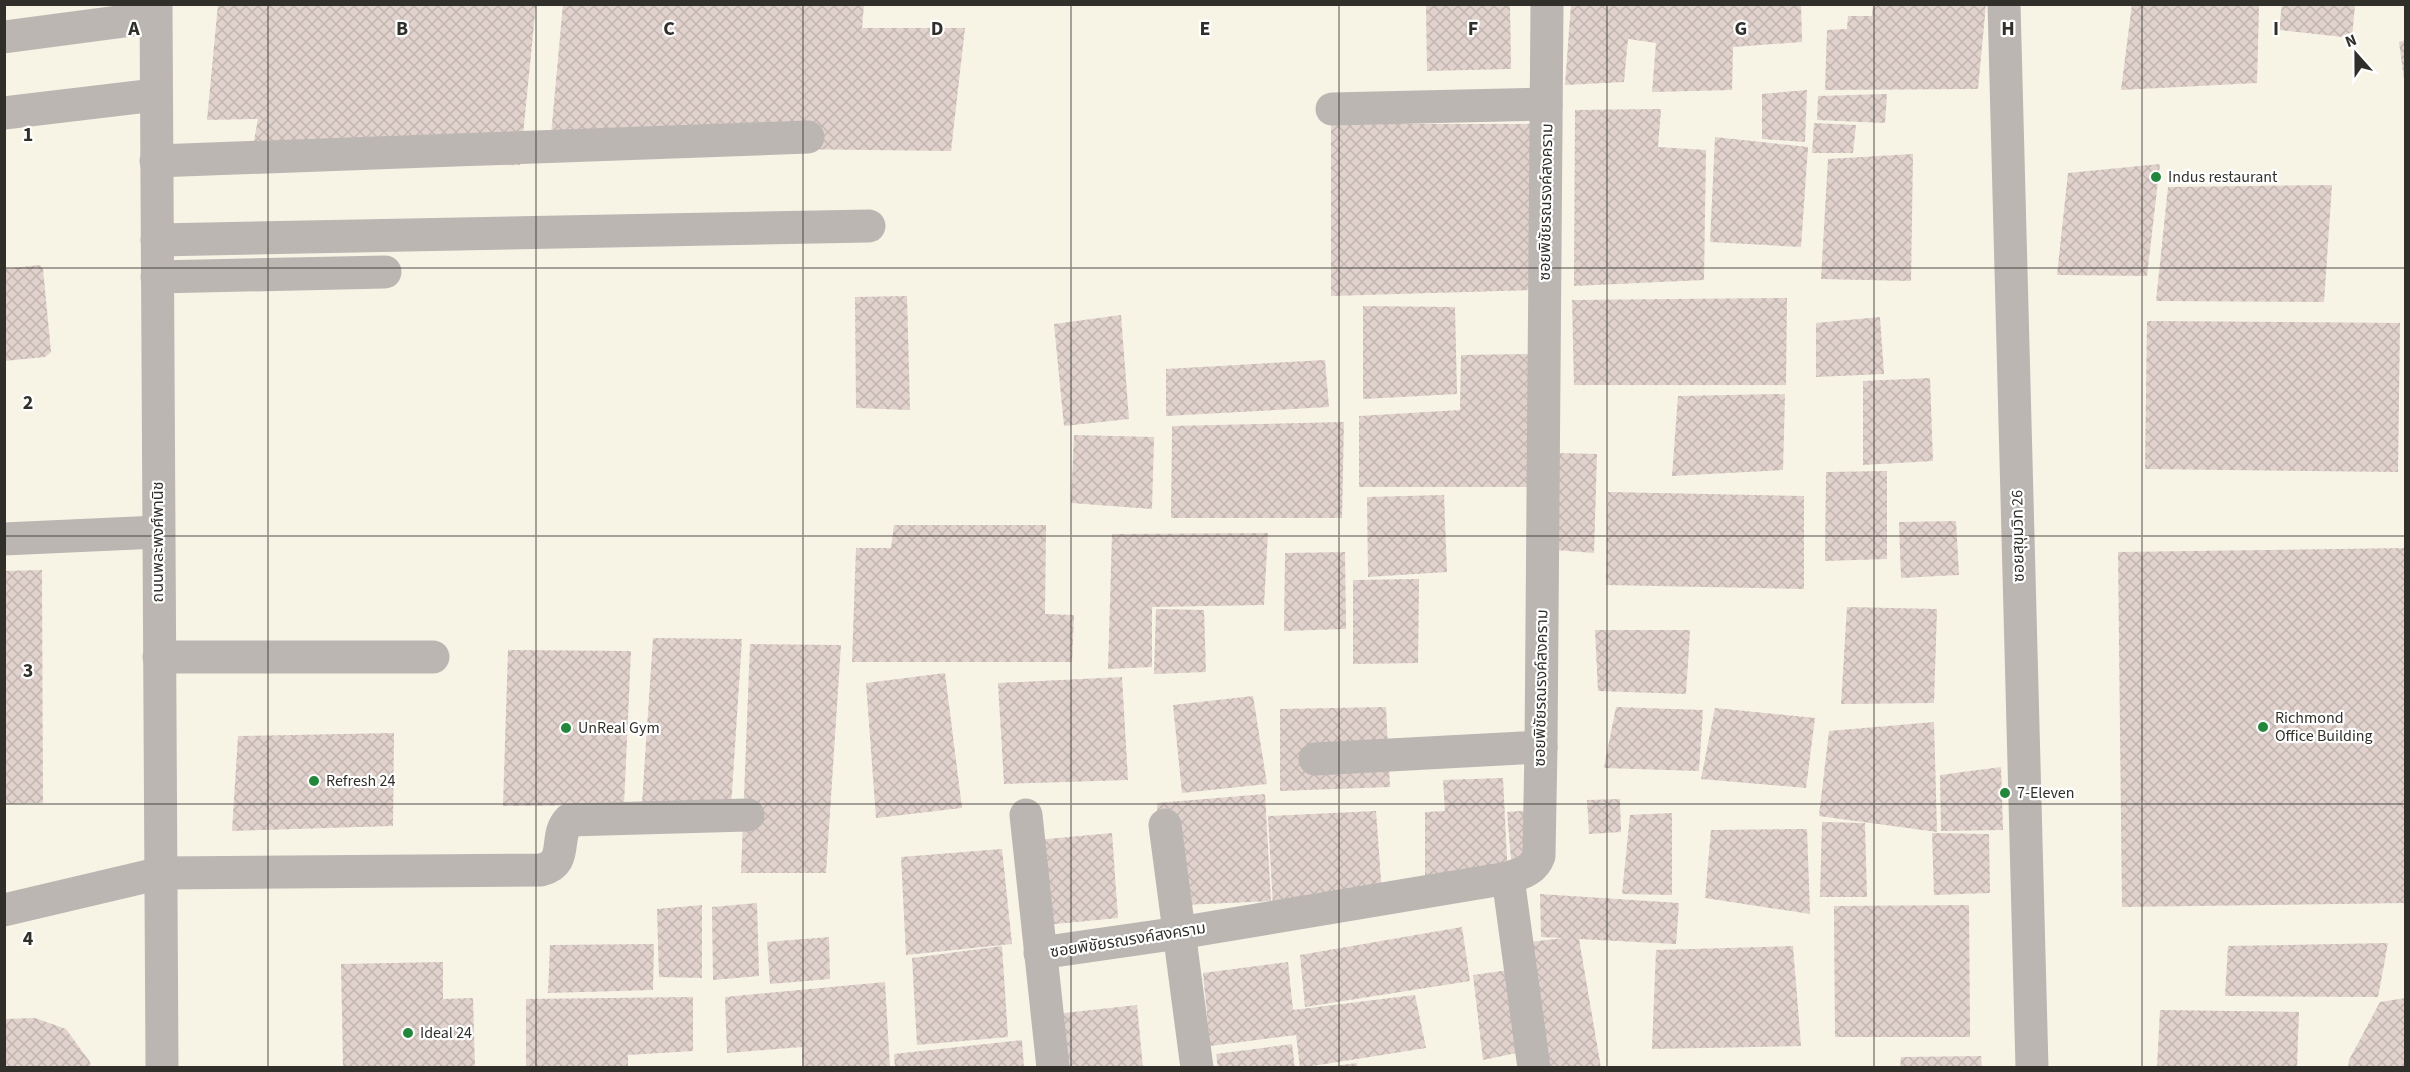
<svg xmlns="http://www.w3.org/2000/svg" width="2410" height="1072" viewBox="0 0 2410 1072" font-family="'Source Sans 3','Noto Sans Thai',sans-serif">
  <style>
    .building { fill: url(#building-cross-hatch) }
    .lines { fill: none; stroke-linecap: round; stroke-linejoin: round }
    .minor { stroke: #bcb6b3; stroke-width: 33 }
    .grid { fill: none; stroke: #302f2a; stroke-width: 1.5; stroke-opacity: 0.55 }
    .poi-dot { fill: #23873b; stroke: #fff; stroke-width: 2 }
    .labels { text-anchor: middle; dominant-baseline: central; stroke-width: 4.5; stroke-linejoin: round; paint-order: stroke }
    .poi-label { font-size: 16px; fill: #302f2a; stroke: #fff; text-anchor: start }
    .street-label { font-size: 16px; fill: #302f2a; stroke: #fff }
    .grid-label { font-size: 20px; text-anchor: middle; font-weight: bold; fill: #302f2a; stroke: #fff; stroke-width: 4.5; stroke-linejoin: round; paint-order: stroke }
  </style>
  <defs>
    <pattern id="building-cross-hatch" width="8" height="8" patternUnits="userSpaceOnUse" patternTransform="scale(1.5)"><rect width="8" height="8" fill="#e1d2cd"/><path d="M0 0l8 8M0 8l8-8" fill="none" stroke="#c1b5b0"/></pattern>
  </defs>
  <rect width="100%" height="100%" fill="#f7f4e6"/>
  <g class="building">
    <path d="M 218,4 L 536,4 L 520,165 L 249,168 L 258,119 L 207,120 Z"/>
    <path d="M 563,4 L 864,4 L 862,28 L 965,28 L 951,151 L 550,146 Z"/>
    <path d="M 1426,4 L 1510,4 L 1511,69 L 1427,71 Z"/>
    <path d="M 1571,4 L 1801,4 L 1802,42 L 1733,47 L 1732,90 L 1652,92 L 1656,43 L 1628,39 L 1624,82 L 1565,85 Z"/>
    <path d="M 1873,4 L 1986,4 L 1978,89 L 1825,90 L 1827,30 L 1847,29 L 1848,16 L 1872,16 Z"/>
    <path d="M 2132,4 L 2259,4 L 2257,83 L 2121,90 Z"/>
    <path d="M 2282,4 L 2355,4 L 2352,38 L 2279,30 Z"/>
    <path d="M 2406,40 L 2406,79 L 2404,79 L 2399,42 Z"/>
    <path d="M 1807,90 L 1805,142 L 1762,139 L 1762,94 Z"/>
    <path d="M 1887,94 L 1885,123 L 1817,120 L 1818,96 Z"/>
    <path d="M 1661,109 L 1658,147 L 1706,150 L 1704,280 L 1574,286 L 1575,110 Z"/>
    <path d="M 1814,123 L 1856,125 L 1853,153 L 1812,153 Z"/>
    <path d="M 1331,124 L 1531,124 L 1531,290 L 1331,296 Z"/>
    <path d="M 1715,137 L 1808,147 L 1801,247 L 1710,242 Z"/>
    <path d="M 1913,154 L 1911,281 L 1821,279 L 1828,159 Z"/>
    <path d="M 2160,164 L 2147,276 L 2057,275 L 2068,173 Z"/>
    <path d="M 2332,185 L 2324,302 L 2156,301 L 2168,187 Z"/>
    <path d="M 40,265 L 43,269 L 51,352 L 45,357 L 4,361 L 4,269 Z"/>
    <path d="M 907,296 L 910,410 L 856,408 L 855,297 Z"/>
    <path d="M 1787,298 L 1786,385 L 1574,385 L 1572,300 Z"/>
    <path d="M 1363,306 L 1455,307 L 1457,394 L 1363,399 Z"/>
    <path d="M 1121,315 L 1129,419 L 1064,426 L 1054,324 Z"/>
    <path d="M 1880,317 L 1884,374 L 1816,377 L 1816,323 Z"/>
    <path d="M 2147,321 L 2400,323 L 2398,472 L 2145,469 Z"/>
    <path d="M 1529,354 L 1529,487 L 1359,487 L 1359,416 L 1460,410 L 1461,355 Z"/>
    <path d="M 1325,360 L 1329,407 L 1166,416 L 1166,369 Z"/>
    <path d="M 1930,378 L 1933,461 L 1863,465 L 1863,381 Z"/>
    <path d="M 1785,394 L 1783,470 L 1672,476 L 1678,396 Z"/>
    <path d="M 1344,422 L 1342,518 L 1171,518 L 1172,426 Z"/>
    <path d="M 1074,435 L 1154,437 L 1152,509 L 1071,503 Z"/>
    <path d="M 1556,453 L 1597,454 L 1594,553 L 1542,549 Z"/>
    <path d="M 1887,471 L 1887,559 L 1825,561 L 1826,472 Z"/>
    <path d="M 1608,492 L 1804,496 L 1804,589 L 1606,585 Z"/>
    <path d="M 1444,495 L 1447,572 L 1368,577 L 1367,497 Z"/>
    <path d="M 1956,521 L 1959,575 L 1901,578 L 1899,522 Z"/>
    <path d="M 894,525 L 1046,525 L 1045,614 L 1074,615 L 1072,662 L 852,662 L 856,548 L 891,548 Z"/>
    <path d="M 1268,533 L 1264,605 L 1152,607 L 1152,667 L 1108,669 L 1112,534 Z"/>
    <path d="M 2406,548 L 2406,903 L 2122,907 L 2118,552 Z"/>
    <path d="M 1345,552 L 1346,629 L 1284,631 L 1285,553 Z"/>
    <path d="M 42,570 L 43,803 L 4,804 L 4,571 Z"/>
    <path d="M 1419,579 L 1418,663 L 1353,664 L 1353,580 Z"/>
    <path d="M 1847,607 L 1937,609 L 1934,703 L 1841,704 Z"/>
    <path d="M 1156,609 L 1204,610 L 1206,672 L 1154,674 Z"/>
    <path d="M 1595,630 L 1690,630 L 1686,694 L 1598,691 Z"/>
    <path d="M 653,638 L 742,639 L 731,807 L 642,803 Z"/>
    <path d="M 750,644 L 841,645 L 826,873 L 741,873 Z"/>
    <path d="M 508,650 L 631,651 L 624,805 L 503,806 Z"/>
    <path d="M 945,673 L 962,808 L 876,818 L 866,683 Z"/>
    <path d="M 1122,677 L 1128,780 L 1004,784 L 998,683 Z"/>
    <path d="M 1253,696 L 1267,784 L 1182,793 L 1173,705 Z"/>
    <path d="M 1386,707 L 1390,787 L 1280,791 L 1280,709 Z"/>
    <path d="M 1616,707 L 1703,710 L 1699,771 L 1604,768 Z"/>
    <path d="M 1715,708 L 1815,718 L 1806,788 L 1701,779 Z"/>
    <path d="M 1934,722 L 1937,832 L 1819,816 L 1829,731 Z"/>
    <path d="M 394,733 L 393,826 L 232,831 L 238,736 Z"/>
    <path d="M 2001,767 L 2003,830 L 1941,831 L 1940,775 Z"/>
    <path d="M 1503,778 L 1508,878 L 1425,886 L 1425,812 L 1445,811 L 1443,780 Z"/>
    <path d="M 1265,794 L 1271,901 L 1162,906 L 1157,803 Z"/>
    <path d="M 1620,799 L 1621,832 L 1589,834 L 1587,800 Z"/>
    <path d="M 1534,810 L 1539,856 L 1511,859 L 1507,812 Z"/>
    <path d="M 1376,811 L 1382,894 L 1273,908 L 1268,816 Z"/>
    <path d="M 1672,813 L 1672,895 L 1622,894 L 1630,815 Z"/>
    <path d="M 1822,822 L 1865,823 L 1867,897 L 1820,897 Z"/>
    <path d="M 1807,829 L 1810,914 L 1705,898 L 1711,830 Z"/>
    <path d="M 1112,833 L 1118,918 L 1045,925 L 1037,840 Z"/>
    <path d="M 1932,833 L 1989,834 L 1990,893 L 1934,895 Z"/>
    <path d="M 1002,849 L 1012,944 L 906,955 L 901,857 Z"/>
    <path d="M 1540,894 L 1679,903 L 1676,944 L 1579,939 L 1601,1068 L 1547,1068 L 1530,942 L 1564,938 L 1541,937 Z"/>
    <path d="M 757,903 L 759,976 L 713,980 L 712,907 Z"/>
    <path d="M 702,905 L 702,978 L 659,977 L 657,909 Z"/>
    <path d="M 1969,905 L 1970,1037 L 1835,1037 L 1834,906 Z"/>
    <path d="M 1462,927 L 1470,981 L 1305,1007 L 1300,955 Z"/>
    <path d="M 829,937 L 830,979 L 770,984 L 767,942 Z"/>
    <path d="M 2388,943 L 2378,997 L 2225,996 L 2228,946 Z"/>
    <path d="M 654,944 L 653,990 L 548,993 L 550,945 Z"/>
    <path d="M 1002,946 L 1008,1037 L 917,1045 L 912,958 Z"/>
    <path d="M 1793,946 L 1801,1046 L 1652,1049 L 1656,950 Z"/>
    <path d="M 443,962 L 443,999 L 473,998 L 475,1068 L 343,1068 L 341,964 Z"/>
    <path d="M 1288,962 L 1293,1010 L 1415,995 L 1426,1048 L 1300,1068 L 1296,1035 L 1210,1046 L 1203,973 Z"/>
    <path d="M 1516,969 L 1526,1051 L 1483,1060 L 1473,975 Z"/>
    <path d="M 885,982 L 890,1068 L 802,1068 L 802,1047 L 727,1053 L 725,997 Z"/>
    <path d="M 693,997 L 693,1051 L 628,1055 L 628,1068 L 526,1068 L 526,999 Z"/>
    <path d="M 2406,998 L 2406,1068 L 2348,1068 L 2349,1060 L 2380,1002 Z"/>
    <path d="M 1137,1005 L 1143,1068 L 1052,1068 L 1046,1015 Z"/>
    <path d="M 2160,1010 L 2299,1012 L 2297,1068 L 2157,1068 Z"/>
    <path d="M 35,1018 L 66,1029 L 90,1062 L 91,1068 L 4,1068 L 4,1019 Z"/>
    <path d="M 1022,1040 L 1024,1068 L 895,1068 L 894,1054 Z"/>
    <path d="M 1292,1044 L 1295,1068 L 1218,1068 L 1216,1054 Z"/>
    <path d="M 1981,1056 L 1982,1068 L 1900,1068 L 1901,1057 Z"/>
    <path d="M 1357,1063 L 1357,1068 L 1334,1068 L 1334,1066 Z"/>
  </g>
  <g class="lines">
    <g class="minor">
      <path d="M 156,4 L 162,1068"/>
      <path d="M 2004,4 L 2032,1068"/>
      <path d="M 4,37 L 155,17"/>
      <path d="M 1332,109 L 1546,104"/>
      <path d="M 4,113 L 155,95"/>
      <path d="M 156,161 L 808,137"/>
      <path d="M 157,240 L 869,226"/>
      <path d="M 157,277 L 385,272"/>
      <path d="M 4,539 L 158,532"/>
      <path d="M 159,657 L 433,657"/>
      <path d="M 1315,759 L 1541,747"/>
      <path d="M 1026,815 L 1053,1068"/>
      <path d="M 1165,825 L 1197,1068"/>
      <path d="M 1508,878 L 1534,1068"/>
      <path d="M 4,910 L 161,873 L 541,870 C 570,863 553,837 569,820 L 748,815"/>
      <path d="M 1040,953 L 1179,933 L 1508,878 C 1522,873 1533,871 1539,856 L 1541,747 L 1547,4"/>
    </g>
  </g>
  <path class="grid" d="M 268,4 L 268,1068M 536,4 L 536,1068M 803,4 L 803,1068M 1071,4 L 1071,1068M 1339,4 L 1339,1068M 1607,4 L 1607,1068M 1874,4 L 1874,1068M 2142,4 L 2142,1068M 4,268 L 2406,268M 4,536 L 2406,536M 4,804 L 2406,804"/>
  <g class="poi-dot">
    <circle cx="2156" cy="177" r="6"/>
    <circle cx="2263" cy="727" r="6"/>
    <circle cx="566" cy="728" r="6"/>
    <circle cx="314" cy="781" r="6"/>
    <circle cx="2005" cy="793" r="6"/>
    <circle cx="408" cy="1033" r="6"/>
  </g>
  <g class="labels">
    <g class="poi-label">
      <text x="2168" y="177">Indus restaurant</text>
      <text x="2275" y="718">Richmond<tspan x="2275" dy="18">Office Building</tspan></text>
      <text x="578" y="728">UnReal Gym</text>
      <text x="326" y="781">Refresh 24</text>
      <text x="2017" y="793">7-Eleven</text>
      <text x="420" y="1033">Ideal 24</text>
    </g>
    <g class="street-label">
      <text transform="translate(1546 202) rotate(-89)">ซอยพิชัยรณรงค์สงคราม</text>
      <text transform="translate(2018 536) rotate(-91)">ซอยสุขุมวิท 26</text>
      <text transform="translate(158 542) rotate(-90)">ถนนพละพงศ์พานิช</text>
      <text transform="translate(1541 688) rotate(-89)">ซอยพิชัยรณรงค์สงคราม</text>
      <text transform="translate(1128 940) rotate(-9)">ซอยพิชัยรณรงค์สงคราม</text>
    </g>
  </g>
  <g class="grid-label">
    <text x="134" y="35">A</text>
    <text x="402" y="35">B</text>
    <text x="669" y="35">C</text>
    <text x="937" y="35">D</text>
    <text x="1205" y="35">E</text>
    <text x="1473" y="35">F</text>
    <text x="1741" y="35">G</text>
    <text x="2008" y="35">H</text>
    <text x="2276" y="35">I</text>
    <text x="28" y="141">1</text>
    <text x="28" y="409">2</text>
    <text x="28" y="677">3</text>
    <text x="28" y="945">4</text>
  </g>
  <rect width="2410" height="1072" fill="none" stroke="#302f2a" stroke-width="12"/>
  <g transform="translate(2356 54) rotate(339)" stroke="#ffffff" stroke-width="4.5" paint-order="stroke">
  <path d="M0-4.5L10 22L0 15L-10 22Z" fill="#302f2a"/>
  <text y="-9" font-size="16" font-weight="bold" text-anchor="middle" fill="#302f2a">N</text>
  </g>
</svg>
